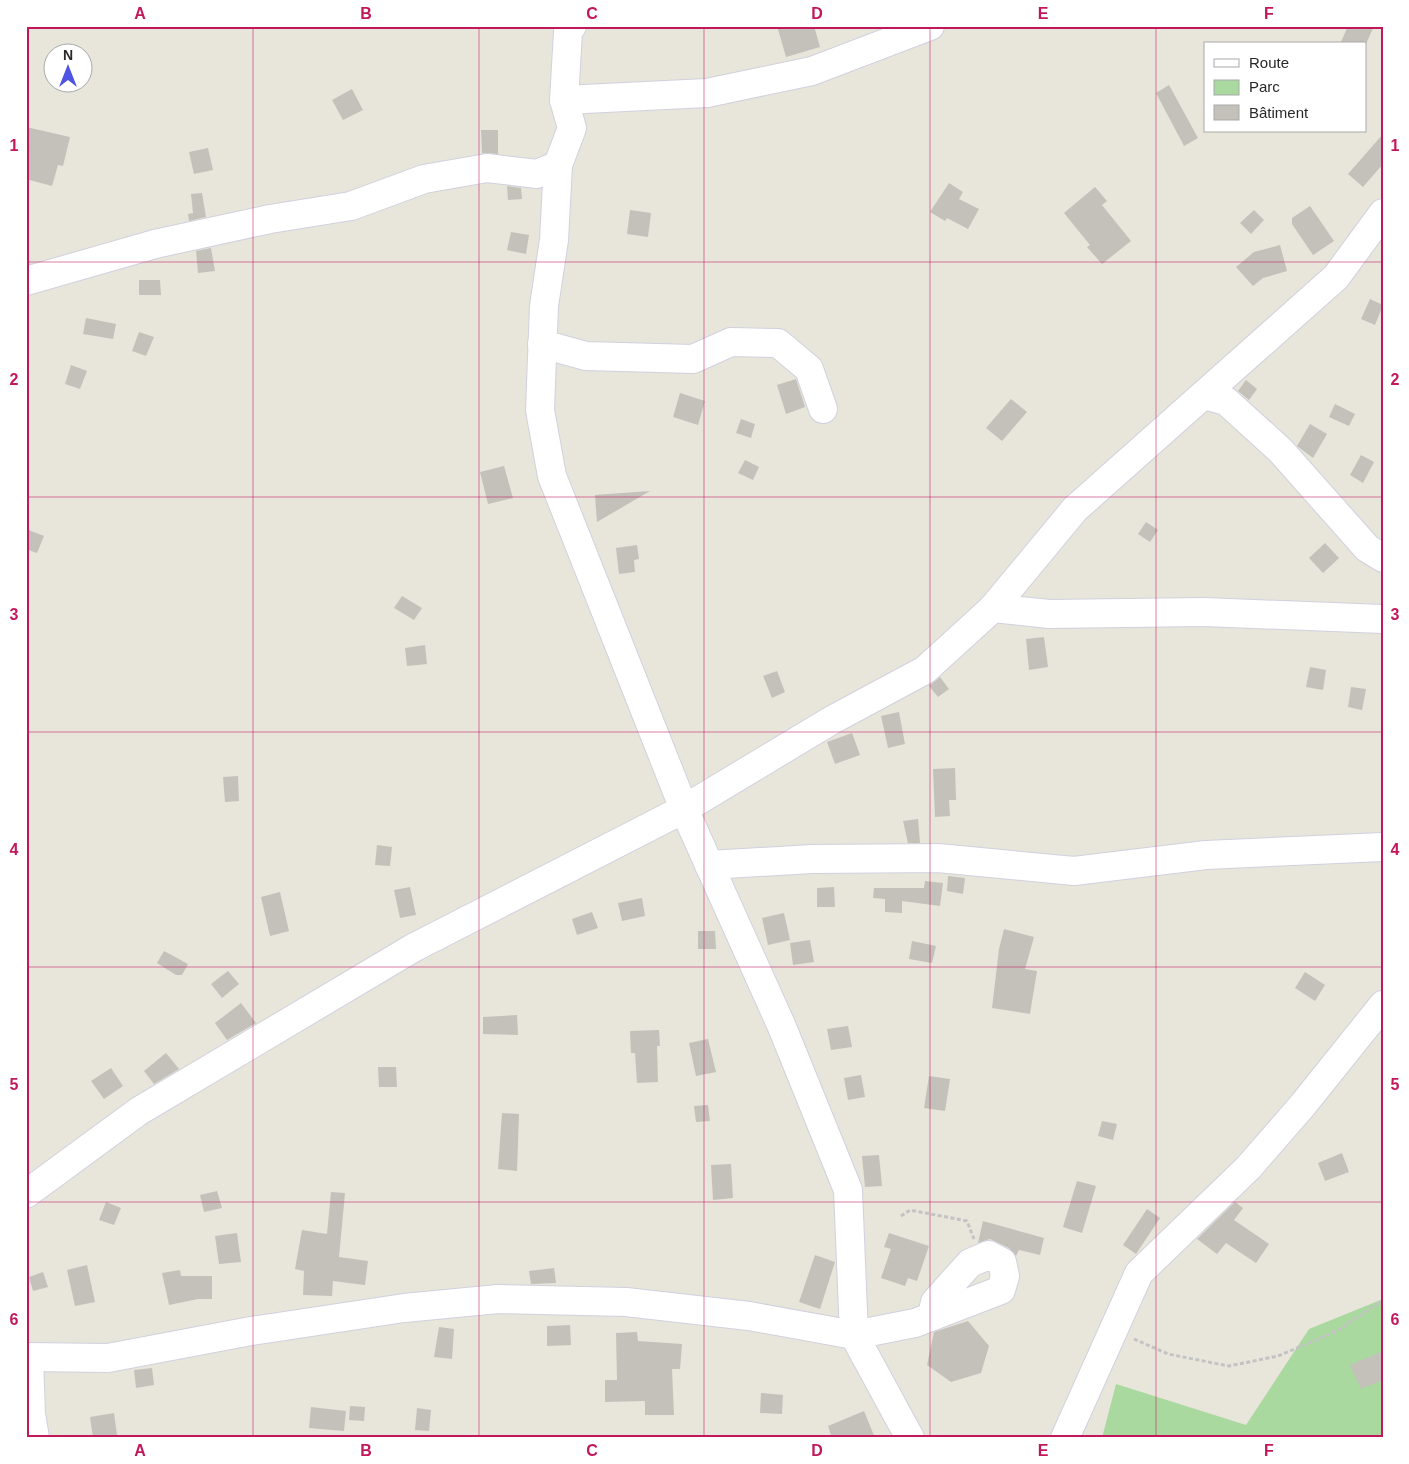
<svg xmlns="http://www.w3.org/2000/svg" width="1409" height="1464" viewBox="0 0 1409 1464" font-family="Arial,sans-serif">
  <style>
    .green { fill: #a9d99e }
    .building { fill: #c4c1bb }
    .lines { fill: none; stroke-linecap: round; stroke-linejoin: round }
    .minor-casing { stroke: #d1d1df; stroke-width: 30 }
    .path { stroke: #c3c3c3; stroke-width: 3; stroke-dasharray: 4 2.5; stroke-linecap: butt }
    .minor { stroke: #fff; stroke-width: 28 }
    .grid { fill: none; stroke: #c2185b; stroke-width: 1; stroke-opacity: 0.55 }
    .neatline { fill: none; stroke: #c2185b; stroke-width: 2 }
    .grid-label { font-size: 16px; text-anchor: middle; font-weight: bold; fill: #c2185b }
  </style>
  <rect width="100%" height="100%" fill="#e8e5db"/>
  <path class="green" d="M 1383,1299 L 1383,1438 L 1102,1438 L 1116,1384 L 1246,1425 L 1309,1329 Z"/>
  <g class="building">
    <path d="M 777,26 L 814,26 L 820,47 L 786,57 Z"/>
    <path d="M 1348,26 L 1374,26 L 1366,44 L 1340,44 Z"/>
    <path d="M 1169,85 L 1198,138 L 1184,146 L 1156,93 Z"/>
    <path d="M 352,89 L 363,110 L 343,120 L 332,100 Z"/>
    <path d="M 26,127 L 70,137 L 63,166 L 58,165 L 52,186 L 26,179 Z"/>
    <path d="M 481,130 L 498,130 L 498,154 L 482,153 Z"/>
    <path d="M 1383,134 L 1383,164 L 1363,187 L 1348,174 Z"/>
    <path d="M 208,148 L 213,170 L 194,174 L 189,152 Z"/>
    <path d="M 949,183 L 963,192 L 959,199 L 979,209 L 968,229 L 947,218 L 945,221 L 930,212 Z"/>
    <path d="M 507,186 L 521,188 L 522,199 L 508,200 Z"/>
    <path d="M 1095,187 L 1107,201 L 1102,205 L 1131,241 L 1102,264 L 1087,247 L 1090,245 L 1064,213 Z"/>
    <path d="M 202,193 L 206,217 L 189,221 L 188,214 L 193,213 L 191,194 Z"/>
    <path d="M 1310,206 L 1334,241 L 1313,255 L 1292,224 L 1292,218 Z"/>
    <path d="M 630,210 L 651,213 L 648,237 L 627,234 Z"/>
    <path d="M 1254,210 L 1264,220 L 1251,234 L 1240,223 Z"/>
    <path d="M 511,232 L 529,235 L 526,254 L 507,250 Z"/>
    <path d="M 1280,245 L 1287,271 L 1263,278 L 1253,286 L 1236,267 L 1254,252 Z"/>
    <path d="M 211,248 L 215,271 L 198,273 L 196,251 Z"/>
    <path d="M 139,280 L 160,280 L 161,295 L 139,295 Z"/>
    <path d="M 1370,299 L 1383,305 L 1375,325 L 1361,319 Z"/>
    <path d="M 86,318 L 116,324 L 113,339 L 83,334 Z"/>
    <path d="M 139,332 L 154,337 L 146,356 L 132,351 Z"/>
    <path d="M 71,365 L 87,371 L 80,389 L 65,384 Z"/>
    <path d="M 796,379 L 805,407 L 786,414 L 777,385 Z"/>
    <path d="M 1246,380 L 1257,389 L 1249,400 L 1238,391 Z"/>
    <path d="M 680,393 L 705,401 L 698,425 L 673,417 Z"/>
    <path d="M 1011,399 L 1027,412 L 1002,441 L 986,428 Z"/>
    <path d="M 1335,404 L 1355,414 L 1349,426 L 1329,417 Z"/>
    <path d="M 741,419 L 755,424 L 751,438 L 736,433 Z"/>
    <path d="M 1310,424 L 1327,434 L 1313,458 L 1297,446 Z"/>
    <path d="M 1361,455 L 1374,462 L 1363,483 L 1350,475 Z"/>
    <path d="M 745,460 L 759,467 L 753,480 L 738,473 Z"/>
    <path d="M 504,466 L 513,498 L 488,504 L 480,472 Z"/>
    <path d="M 650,491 L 597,522 L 595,495 Z"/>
    <path d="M 1146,522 L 1158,530 L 1150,542 L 1138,534 Z"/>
    <path d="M 26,529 L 44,536 L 37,553 L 26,549 Z"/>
    <path d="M 1325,543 L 1339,558 L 1323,573 L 1309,558 Z"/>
    <path d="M 637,545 L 639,559 L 634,560 L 635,572 L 619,574 L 616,548 Z"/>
    <path d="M 402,596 L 422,608 L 414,620 L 394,608 Z"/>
    <path d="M 1044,637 L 1048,667 L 1029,670 L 1026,639 Z"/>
    <path d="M 425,645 L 427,664 L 407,666 L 405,648 Z"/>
    <path d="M 1310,667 L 1326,670 L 1323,690 L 1306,687 Z"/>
    <path d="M 777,671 L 785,692 L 772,698 L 763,676 Z"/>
    <path d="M 940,677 L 949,689 L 938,697 L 929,686 Z"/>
    <path d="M 1351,687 L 1366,689 L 1362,710 L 1348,707 Z"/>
    <path d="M 899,712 L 905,744 L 888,748 L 881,716 Z"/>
    <path d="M 852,733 L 860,755 L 835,764 L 827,742 Z"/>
    <path d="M 955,768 L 956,800 L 949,800 L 950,816 L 935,817 L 933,769 Z"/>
    <path d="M 238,776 L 239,801 L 225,802 L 223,777 Z"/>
    <path d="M 918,819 L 920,843 L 908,843 L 903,821 Z"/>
    <path d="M 377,845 L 392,847 L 390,866 L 375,865 Z"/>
    <path d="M 948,876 L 965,878 L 963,894 L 947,891 Z"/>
    <path d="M 925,881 L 943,883 L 940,906 L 902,901 L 902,913 L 885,912 L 885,899 L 873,898 L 874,888 L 924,888 Z"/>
    <path d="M 410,887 L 416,915 L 400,918 L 394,890 Z"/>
    <path d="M 834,887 L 835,907 L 817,907 L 817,888 Z"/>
    <path d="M 280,892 L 289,931 L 270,936 L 261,897 Z"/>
    <path d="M 642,898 L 645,916 L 622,921 L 618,903 Z"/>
    <path d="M 592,912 L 598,928 L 577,935 L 572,919 Z"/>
    <path d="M 784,913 L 790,940 L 768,945 L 762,918 Z"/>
    <path d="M 1004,929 L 1034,937 L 1025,969 L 1037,971 L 1030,1014 L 992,1008 L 999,949 Z"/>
    <path d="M 698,931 L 715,931 L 716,949 L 698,949 Z"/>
    <path d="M 810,940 L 814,962 L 793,965 L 790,943 Z"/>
    <path d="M 912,941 L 936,946 L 932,963 L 909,959 Z"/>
    <path d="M 164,951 L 188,964 L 182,975 L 176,975 L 157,963 Z"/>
    <path d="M 228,971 L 239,984 L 222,998 L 211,984 Z"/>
    <path d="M 1305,972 L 1325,985 L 1315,1001 L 1295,988 Z"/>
    <path d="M 241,1003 L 256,1023 L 227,1040 L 215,1023 Z"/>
    <path d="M 517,1015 L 518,1035 L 483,1034 L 483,1017 Z"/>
    <path d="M 848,1026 L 852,1047 L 831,1050 L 827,1029 Z"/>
    <path d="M 659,1030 L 660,1046 L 657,1046 L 658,1082 L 637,1083 L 635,1053 L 631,1053 L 630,1031 Z"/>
    <path d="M 708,1039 L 716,1072 L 696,1076 L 689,1043 Z"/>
    <path d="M 166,1053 L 179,1069 L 154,1084 L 144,1071 Z"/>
    <path d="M 378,1067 L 396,1067 L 397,1087 L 379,1087 Z"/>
    <path d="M 111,1068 L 123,1086 L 104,1099 L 91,1081 Z"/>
    <path d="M 861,1075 L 865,1097 L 848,1100 L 844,1078 Z"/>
    <path d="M 929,1076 L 950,1079 L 945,1111 L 924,1108 Z"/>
    <path d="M 708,1105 L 710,1121 L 696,1122 L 694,1106 Z"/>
    <path d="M 502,1113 L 519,1114 L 517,1171 L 498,1169 Z"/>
    <path d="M 1102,1121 L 1117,1124 L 1113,1140 L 1098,1136 Z"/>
    <path d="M 1342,1153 L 1349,1172 L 1325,1181 L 1318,1163 Z"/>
    <path d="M 879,1155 L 882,1186 L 865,1187 L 862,1156 Z"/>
    <path d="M 731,1164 L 733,1198 L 713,1200 L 711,1165 Z"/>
    <path d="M 1077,1181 L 1096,1186 L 1082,1233 L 1063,1227 Z"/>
    <path d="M 217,1191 L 222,1208 L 204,1212 L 200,1195 Z"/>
    <path d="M 331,1192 L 345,1193 L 339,1257 L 368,1261 L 365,1285 L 333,1281 L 332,1296 L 303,1295 L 304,1271 L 295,1269 L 302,1230 L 327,1234 Z"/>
    <path d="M 106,1202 L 121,1208 L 114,1225 L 99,1220 Z"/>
    <path d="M 1235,1202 L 1243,1208 L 1234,1220 L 1269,1244 L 1256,1263 L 1226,1243 L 1217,1254 L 1197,1239 Z"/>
    <path d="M 1147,1209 L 1160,1218 L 1136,1254 L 1123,1245 Z"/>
    <path d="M 983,1221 L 1044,1238 L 1040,1255 L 1019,1250 L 1016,1256 L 1009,1248 L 990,1239 L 978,1243 Z"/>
    <path d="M 237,1233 L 241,1262 L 219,1264 L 215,1236 Z"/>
    <path d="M 889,1233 L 929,1246 L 917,1281 L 908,1278 L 905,1286 L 881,1278 L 891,1249 L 884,1247 Z"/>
    <path d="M 815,1255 L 835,1262 L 820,1309 L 799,1302 Z"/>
    <path d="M 87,1265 L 95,1302 L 75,1306 L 67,1270 Z"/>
    <path d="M 554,1268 L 556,1283 L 531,1284 L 529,1271 Z"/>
    <path d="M 180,1270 L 181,1276 L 212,1276 L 212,1299 L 198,1299 L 169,1305 L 162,1273 Z"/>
    <path d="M 43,1272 L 48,1287 L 33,1291 L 29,1277 Z"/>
    <path d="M 968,1321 L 989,1346 L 981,1373 L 951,1382 L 927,1365 L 934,1332 Z"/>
    <path d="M 570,1325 L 571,1345 L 547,1346 L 547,1326 Z"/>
    <path d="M 439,1327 L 454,1329 L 452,1359 L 434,1357 Z"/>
    <path d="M 637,1332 L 638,1341 L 682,1344 L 680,1369 L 672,1369 L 674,1415 L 645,1415 L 645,1401 L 605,1402 L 605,1380 L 617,1380 L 616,1333 Z"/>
    <path d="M 1383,1351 L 1383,1380 L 1361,1389 L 1350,1365 Z"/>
    <path d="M 152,1368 L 154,1385 L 136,1388 L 134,1370 Z"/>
    <path d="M 761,1393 L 783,1395 L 782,1414 L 760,1413 Z"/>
    <path d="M 350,1406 L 365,1407 L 364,1421 L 349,1420 Z"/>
    <path d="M 311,1407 L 346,1411 L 344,1431 L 309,1428 Z"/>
    <path d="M 417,1408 L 431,1410 L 429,1431 L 415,1430 Z"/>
    <path d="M 864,1411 L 875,1438 L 832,1438 L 828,1426 Z"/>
    <path d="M 114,1413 L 117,1435 L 93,1438 L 90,1417 Z"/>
  </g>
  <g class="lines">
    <g class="minor-casing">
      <g id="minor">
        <path d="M 572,26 L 568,32 L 564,100 L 572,128 L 558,165 L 554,240 L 544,306 L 540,410 L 552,476 L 684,809 L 782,1027 L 848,1190 L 854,1335 L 910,1438"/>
        <path d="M 564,100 L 707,93 L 812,71 L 930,26"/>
        <path d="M 26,281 L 155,244 L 270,219 L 351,206 L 424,179 L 487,168 L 537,174 L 558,165"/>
        <path d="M 542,344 L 586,356 L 693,359 L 731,342 L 778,343 L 809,369 L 823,409"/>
        <path d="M 1204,395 L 1226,401 L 1281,451 L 1367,548 L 1383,558"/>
        <path d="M 993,608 L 1049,614 L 1204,612 L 1383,619"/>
        <path d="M 709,865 L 812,859 L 938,858 L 1074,871 L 1206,855 L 1383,847"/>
        <path d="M 26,1194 L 139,1111 L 413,948 L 684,809 L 832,720 L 925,670 L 993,608 L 1075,509 L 1336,277 L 1383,213"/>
        <path d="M 26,1357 L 108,1358 L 251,1331 L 404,1308 L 498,1299 L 626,1302 L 749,1316 L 854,1335 L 915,1323 L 1001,1290 L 1005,1276 L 1002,1262 L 989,1255 L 970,1263 L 935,1302 L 932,1316"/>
        <path d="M 29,1358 L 31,1414 L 35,1438"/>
        <path d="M 1065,1438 L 1139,1273 L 1248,1168 L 1302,1106 L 1383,1005"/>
      </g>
    </g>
    <g class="path">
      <path d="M 901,1216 L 910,1210 L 967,1221 L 974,1239"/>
      <path d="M 1134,1339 L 1168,1354 L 1229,1366 L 1278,1356 L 1335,1332 L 1383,1300"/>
    </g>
    <use href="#minor" class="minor"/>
  </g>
  <path class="grid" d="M 253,26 L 253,1438M 479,26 L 479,1438M 704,26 L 704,1438M 930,26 L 930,1438M 1156,26 L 1156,1438M 26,262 L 1383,262M 26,497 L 1383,497M 26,732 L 1383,732M 26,967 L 1383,967M 26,1202 L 1383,1202"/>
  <rect width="1409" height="1464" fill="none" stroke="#ffffff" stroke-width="55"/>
  <rect x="1204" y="42" width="162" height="90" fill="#ffffff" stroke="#a9a9a9"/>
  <rect x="1214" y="59" width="25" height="8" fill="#ffffff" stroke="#a9a9a9"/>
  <text x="1249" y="68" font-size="15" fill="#282828">Route</text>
  <rect x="1214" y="80" width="25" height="15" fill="#a9d99e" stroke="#a9a9a9"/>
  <text x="1249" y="92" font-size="15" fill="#282828">Parc</text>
  <rect x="1214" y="105" width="25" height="15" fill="#c4c1bb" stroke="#a9a9a9"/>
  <text x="1249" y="118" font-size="15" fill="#282828">Bâtiment</text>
  <g transform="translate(68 68)"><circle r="24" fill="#ffffff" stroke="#a9a9a9"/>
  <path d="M0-4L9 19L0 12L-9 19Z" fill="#4e54e3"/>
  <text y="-8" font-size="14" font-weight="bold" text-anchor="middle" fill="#282828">N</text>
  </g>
  <rect x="28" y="28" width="1354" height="1408" class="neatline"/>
  <g class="grid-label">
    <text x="140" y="19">A</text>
    <text x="366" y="19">B</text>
    <text x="592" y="19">C</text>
    <text x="817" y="19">D</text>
    <text x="1043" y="19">E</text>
    <text x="1269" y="19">F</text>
    <text x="14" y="151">1</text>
    <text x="1395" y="151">1</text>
    <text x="14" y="385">2</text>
    <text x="1395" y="385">2</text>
    <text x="14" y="620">3</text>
    <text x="1395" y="620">3</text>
    <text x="14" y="855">4</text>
    <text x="1395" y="855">4</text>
    <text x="14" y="1090">5</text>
    <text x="1395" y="1090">5</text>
    <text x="14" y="1325">6</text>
    <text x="1395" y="1325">6</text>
    <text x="140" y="1456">A</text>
    <text x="366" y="1456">B</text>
    <text x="592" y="1456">C</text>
    <text x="817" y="1456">D</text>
    <text x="1043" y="1456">E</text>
    <text x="1269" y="1456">F</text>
  </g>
</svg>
